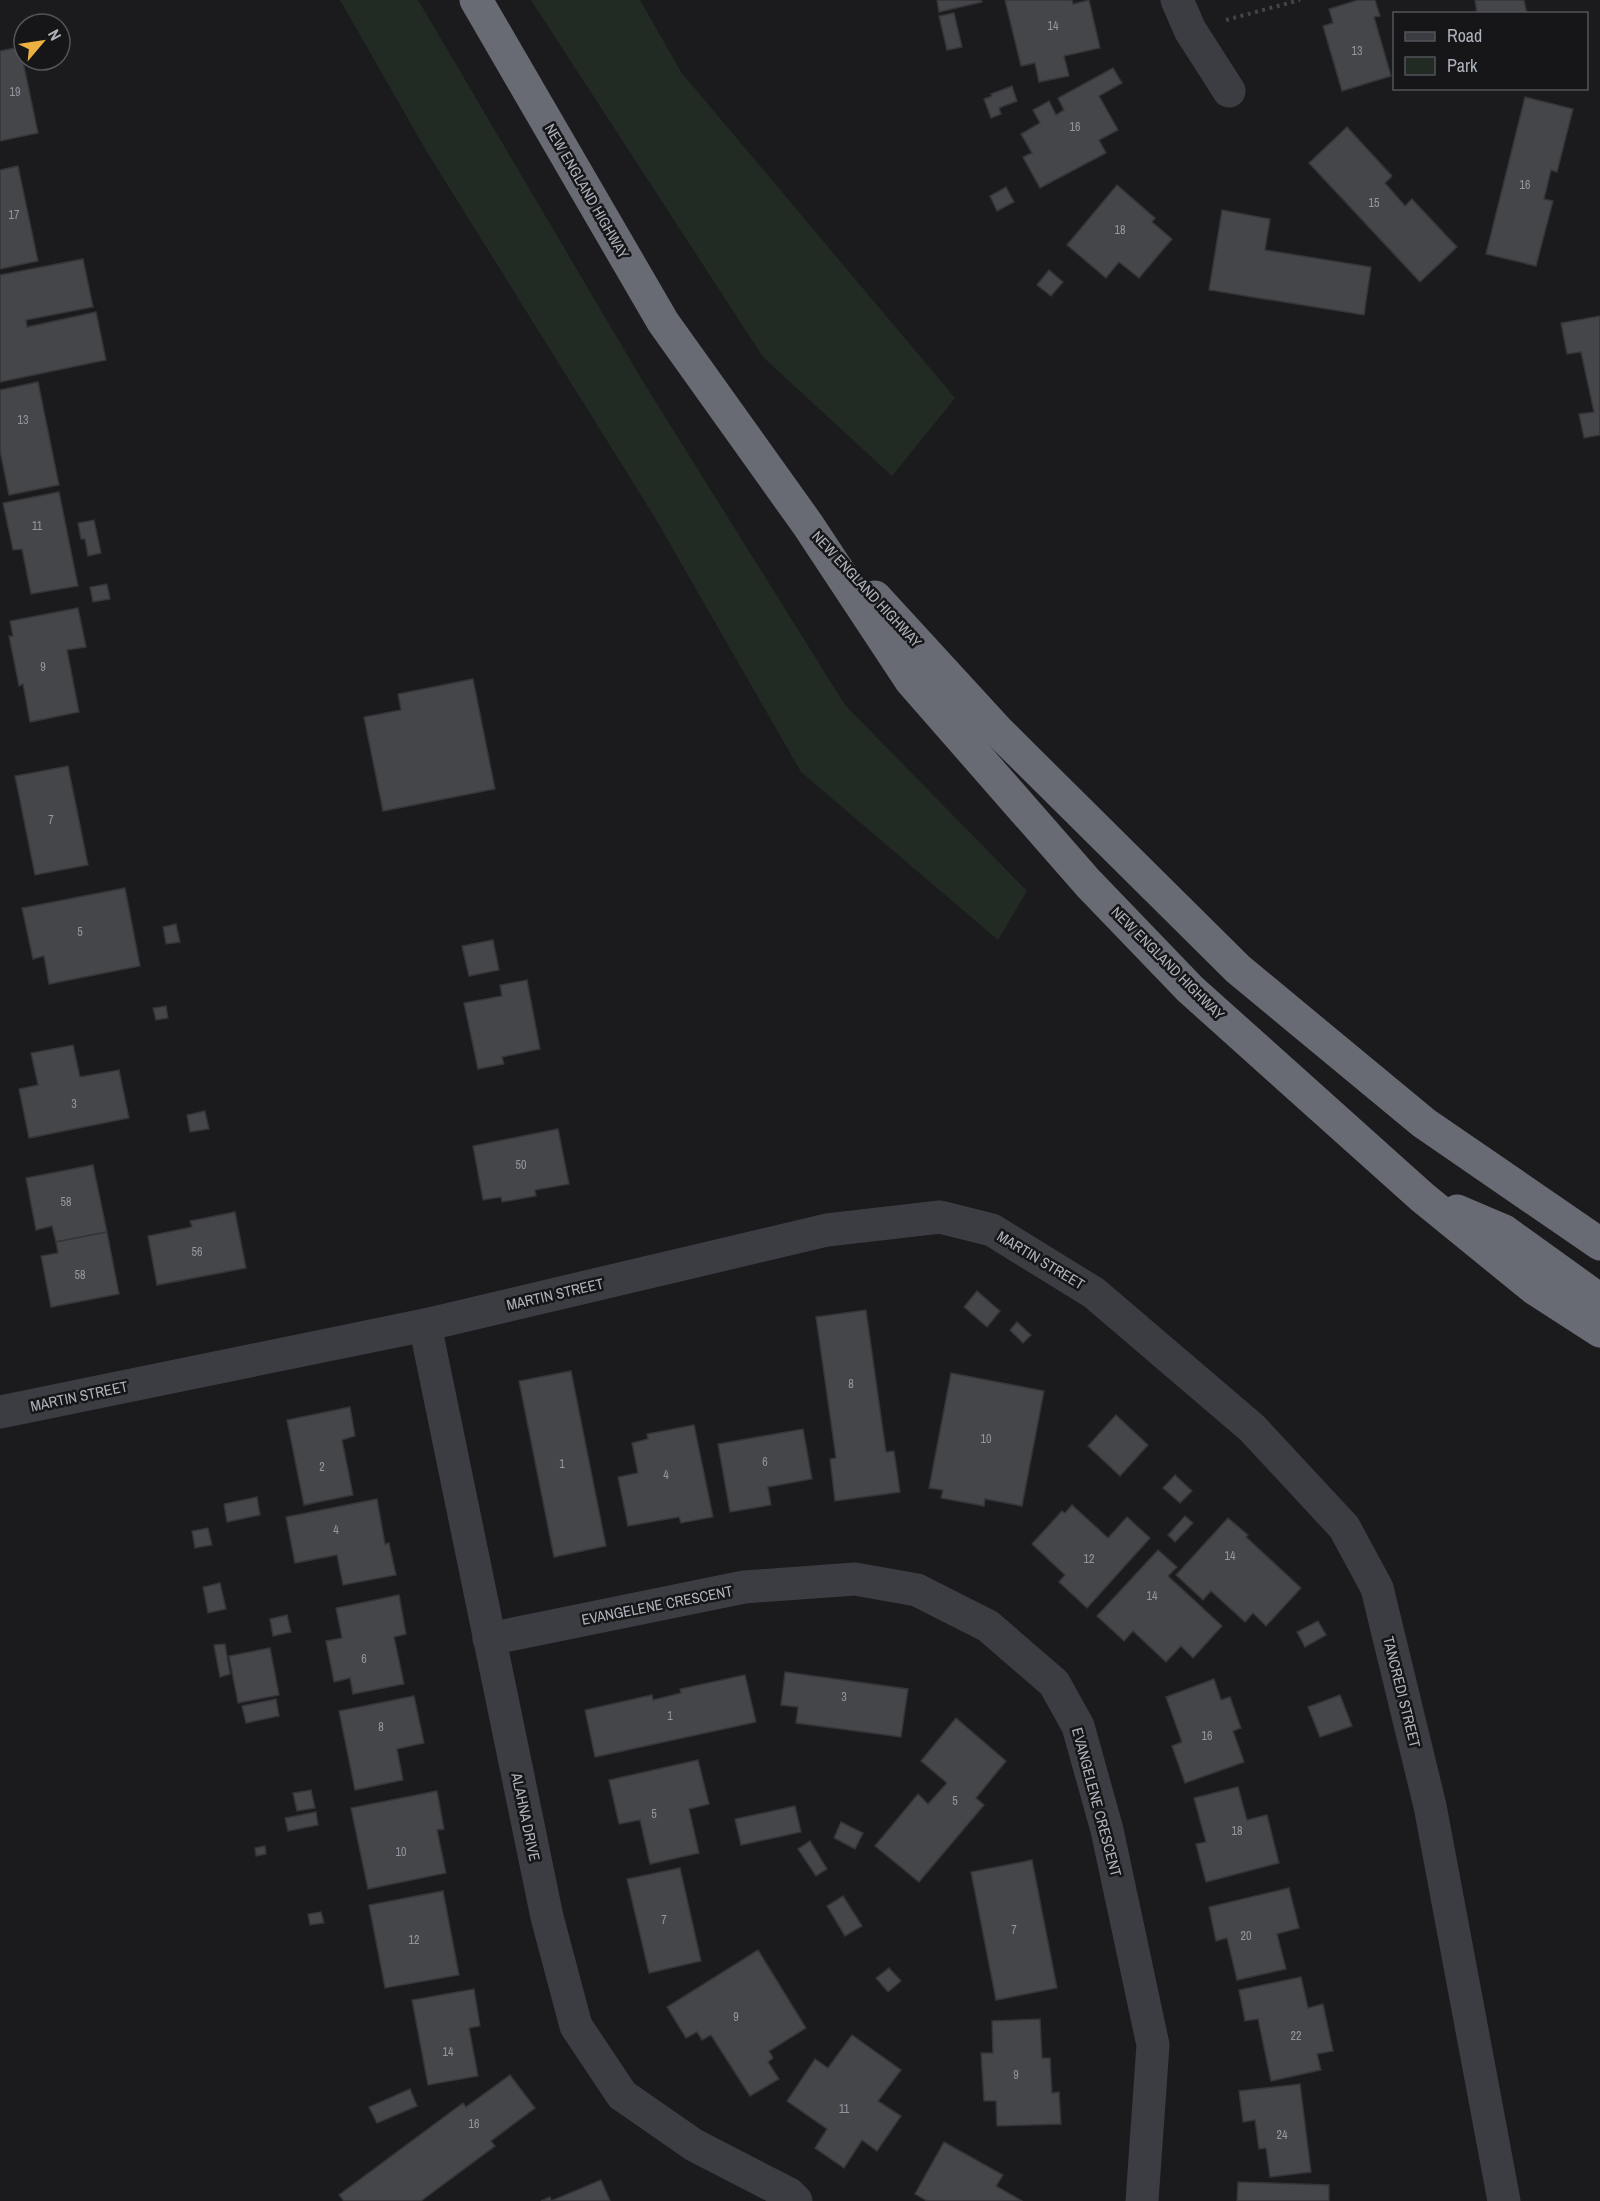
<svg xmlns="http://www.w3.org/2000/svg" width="1600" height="2201" viewBox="0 0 1600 2201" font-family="'Archivo Narrow',sans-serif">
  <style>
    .green { fill: #222b23 }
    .building { fill: #45464a; stroke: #353539; stroke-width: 1.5 }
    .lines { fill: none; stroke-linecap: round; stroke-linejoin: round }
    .path { stroke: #424449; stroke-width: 4; stroke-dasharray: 3 4.5; stroke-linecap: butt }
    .minor { stroke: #3c3d42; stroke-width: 33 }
    .highway { stroke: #686b73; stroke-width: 33 }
    .labels { text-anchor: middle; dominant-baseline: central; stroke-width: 5; stroke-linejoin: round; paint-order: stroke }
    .number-label { font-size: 12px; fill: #9497a0 }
    .street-label { font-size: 15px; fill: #aeb2bc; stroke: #161618 }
  </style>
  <rect width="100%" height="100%" fill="#1b1b1d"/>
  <g class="green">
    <path d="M 340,0 L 418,0 L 642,380 L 845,705 L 1027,891 L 998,940 L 801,772 L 654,516 L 427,152 Z"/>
    <path d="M 531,0 L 640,0 L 681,72 L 955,398 L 892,476 L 763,357 Z"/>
  </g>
  <g class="building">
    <path d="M 937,0 L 981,0 L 982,2 L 939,12 Z"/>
    <path d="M 1005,0 L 1072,0 L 1073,4 L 1089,0 L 1100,48 L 1064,56 L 1069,76 L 1039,82 L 1035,63 L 1021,66 Z"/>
    <path d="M 1358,0 L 1375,0 L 1380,16 L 1374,17 L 1391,76 L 1342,91 L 1323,26 L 1333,23 L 1329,9 Z"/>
    <path d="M 1475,0 L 1524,0 L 1527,14 L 1477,14 Z"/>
    <path d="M 954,13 L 962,47 L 947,50 L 939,16 Z"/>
    <path d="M 20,47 L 38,133 L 0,141 L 0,51 Z"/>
    <path d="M 1113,68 L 1122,83 L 1099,96 L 1118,130 L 1099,140 L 1106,153 L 1040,188 L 1023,157 L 1032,153 L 1021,134 L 1040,123 L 1033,110 L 1049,101 L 1056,115 L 1064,110 L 1058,98 Z"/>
    <path d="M 1012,86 L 1017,101 L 999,108 L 1001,114 L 991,118 L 984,99 L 992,96 L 991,94 Z"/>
    <path d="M 1525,97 L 1573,109 L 1557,172 L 1551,170 L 1544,199 L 1553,201 L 1536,266 L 1486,254 Z"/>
    <path d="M 1347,127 L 1392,176 L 1385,183 L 1405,206 L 1412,199 L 1457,247 L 1420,282 L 1309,163 Z"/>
    <path d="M 18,166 L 38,261 L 0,269 L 0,170 Z"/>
    <path d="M 1117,185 L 1155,218 L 1152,222 L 1172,239 L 1139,278 L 1119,262 L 1106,278 L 1067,245 Z"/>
    <path d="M 1006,187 L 1014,202 L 997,211 L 990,196 Z"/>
    <path d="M 1222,210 L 1270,219 L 1265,250 L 1371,267 L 1364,315 L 1209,290 Z"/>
    <path d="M 83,259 L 93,307 L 26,320 L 27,327 L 96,312 L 106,360 L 0,382 L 0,275 Z"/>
    <path d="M 1049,270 L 1063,282 L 1051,296 L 1037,285 Z"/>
    <path d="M 1600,316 L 1600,435 L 1584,438 L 1579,414 L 1594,412 L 1581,352 L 1567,354 L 1561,323 Z"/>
    <path d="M 38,382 L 59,485 L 9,495 L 0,451 L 0,390 Z"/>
    <path d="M 59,492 L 78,586 L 31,594 L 22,549 L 13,550 L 3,503 Z"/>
    <path d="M 94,520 L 101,553 L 88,556 L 85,539 L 81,539 L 78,523 Z"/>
    <path d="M 107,584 L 110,599 L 93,602 L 90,587 Z"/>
    <path d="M 78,608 L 86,647 L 67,650 L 79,712 L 30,722 L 23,684 L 19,686 L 9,636 L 13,636 L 10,621 Z"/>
    <path d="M 473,679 L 495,789 L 383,811 L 364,717 L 401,710 L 398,694 Z"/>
    <path d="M 68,766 L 88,865 L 35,875 L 15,776 Z"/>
    <path d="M 125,888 L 140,966 L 49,984 L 44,956 L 33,959 L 22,908 Z"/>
    <path d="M 176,924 L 180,942 L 166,944 L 163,927 Z"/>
    <path d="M 493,940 L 499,970 L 469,976 L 462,946 Z"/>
    <path d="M 527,980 L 540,1049 L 502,1057 L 504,1064 L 478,1069 L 464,1003 L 502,996 L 500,985 Z"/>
    <path d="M 166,1006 L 168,1018 L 156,1020 L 153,1008 Z"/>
    <path d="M 73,1045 L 80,1077 L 119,1070 L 129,1118 L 29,1138 L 19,1089 L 38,1085 L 31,1053 Z"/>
    <path d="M 205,1111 L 209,1129 L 190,1132 L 187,1115 Z"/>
    <path d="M 558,1129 L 569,1184 L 535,1190 L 536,1196 L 502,1202 L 501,1197 L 483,1200 L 473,1146 Z"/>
    <path d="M 93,1165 L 107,1232 L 56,1242 L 52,1226 L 36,1230 L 26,1178 Z"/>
    <path d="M 235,1212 L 246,1268 L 157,1285 L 148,1236 L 192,1227 L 190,1221 Z"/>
    <path d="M 107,1232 L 119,1294 L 51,1307 L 41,1256 L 58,1253 L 56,1242 Z"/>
    <path d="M 977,1291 L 1000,1311 L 987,1327 L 964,1307 Z"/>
    <path d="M 866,1310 L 886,1452 L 894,1451 L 900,1492 L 835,1501 L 830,1459 L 836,1458 L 816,1317 Z"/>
    <path d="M 1017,1322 L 1031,1335 L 1023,1343 L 1010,1330 Z"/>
    <path d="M 571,1371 L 606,1546 L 554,1557 L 519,1381 Z"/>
    <path d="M 951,1373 L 1044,1391 L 1022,1506 L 985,1499 L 984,1506 L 941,1498 L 943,1490 L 929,1488 Z"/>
    <path d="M 350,1407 L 355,1436 L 342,1440 L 353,1495 L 304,1505 L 287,1420 Z"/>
    <path d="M 1116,1415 L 1148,1445 L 1120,1476 L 1088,1446 Z"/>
    <path d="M 694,1425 L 713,1517 L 681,1523 L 679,1517 L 628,1526 L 618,1477 L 638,1473 L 632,1443 L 648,1439 L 647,1434 Z"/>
    <path d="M 803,1429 L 812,1479 L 768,1487 L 771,1505 L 730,1512 L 718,1444 Z"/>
    <path d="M 1175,1475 L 1192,1491 L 1180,1503 L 1163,1488 Z"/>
    <path d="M 257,1497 L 260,1515 L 227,1522 L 224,1504 Z"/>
    <path d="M 377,1499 L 385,1544 L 389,1543 L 396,1575 L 343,1585 L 337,1555 L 295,1563 L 286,1517 Z"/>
    <path d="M 1072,1505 L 1108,1538 L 1127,1517 L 1150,1538 L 1087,1608 L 1059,1582 L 1065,1575 L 1032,1544 L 1062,1511 L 1065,1513 Z"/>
    <path d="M 1185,1516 L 1193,1523 L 1175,1542 L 1168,1535 Z"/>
    <path d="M 1228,1518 L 1248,1535 L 1246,1537 L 1301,1588 L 1266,1626 L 1253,1613 L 1245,1622 L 1211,1591 L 1203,1600 L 1176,1575 Z"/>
    <path d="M 208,1528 L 212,1545 L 195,1548 L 192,1531 Z"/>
    <path d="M 1158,1550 L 1177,1567 L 1168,1576 L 1222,1626 L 1193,1658 L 1181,1646 L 1166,1662 L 1133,1631 L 1124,1641 L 1097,1616 Z"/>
    <path d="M 220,1583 L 226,1609 L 208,1613 L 203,1587 Z"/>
    <path d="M 399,1595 L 406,1634 L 394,1637 L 404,1684 L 353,1694 L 350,1678 L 334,1682 L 326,1641 L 342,1638 L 336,1608 Z"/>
    <path d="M 287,1615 L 291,1632 L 273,1636 L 270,1619 Z"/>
    <path d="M 1318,1621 L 1326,1635 L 1305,1647 L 1297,1632 Z"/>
    <path d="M 225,1644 L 230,1674 L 220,1677 L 214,1645 Z"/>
    <path d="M 270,1648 L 279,1695 L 238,1703 L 229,1656 Z"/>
    <path d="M 785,1672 L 908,1689 L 901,1737 L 796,1723 L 798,1707 L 781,1705 Z"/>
    <path d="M 745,1675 L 756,1722 L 595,1757 L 585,1710 L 652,1695 L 653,1700 L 681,1693 L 680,1689 Z"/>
    <path d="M 1214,1679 L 1221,1700 L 1230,1697 L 1241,1728 L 1233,1731 L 1244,1762 L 1185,1783 L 1172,1746 L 1182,1742 L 1166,1697 Z"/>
    <path d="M 1340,1695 L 1352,1726 L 1320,1737 L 1308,1707 Z"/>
    <path d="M 414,1696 L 424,1743 L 397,1749 L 403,1780 L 355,1790 L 339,1711 Z"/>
    <path d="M 276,1699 L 279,1716 L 246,1723 L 242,1706 Z"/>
    <path d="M 956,1718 L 1006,1761 L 976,1798 L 984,1805 L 919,1882 L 875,1846 L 918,1794 L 928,1804 L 947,1783 L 921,1761 Z"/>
    <path d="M 698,1760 L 709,1804 L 689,1809 L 699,1853 L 650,1864 L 640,1820 L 619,1824 L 609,1780 Z"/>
    <path d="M 1238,1787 L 1247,1820 L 1267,1815 L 1279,1863 L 1206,1882 L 1196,1844 L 1206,1842 L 1194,1798 Z"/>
    <path d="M 311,1790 L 315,1808 L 297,1811 L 293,1793 Z"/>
    <path d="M 437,1791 L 444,1829 L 437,1830 L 446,1873 L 368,1889 L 351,1808 Z"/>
    <path d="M 795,1806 L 801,1832 L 741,1845 L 735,1819 Z"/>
    <path d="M 316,1812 L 318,1825 L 288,1831 L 285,1818 Z"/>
    <path d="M 841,1822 L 863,1833 L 855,1849 L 834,1838 Z"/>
    <path d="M 810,1841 L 827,1869 L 816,1876 L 798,1849 Z"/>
    <path d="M 265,1846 L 266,1854 L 256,1856 L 255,1848 Z"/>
    <path d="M 1032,1860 L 1057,1988 L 996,2000 L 971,1872 Z"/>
    <path d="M 680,1868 L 701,1961 L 649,1973 L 627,1879 Z"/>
    <path d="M 1289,1888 L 1299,1928 L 1277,1934 L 1286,1969 L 1237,1980 L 1227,1938 L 1216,1941 L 1209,1907 Z"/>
    <path d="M 443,1891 L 459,1975 L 385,1988 L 369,1905 Z"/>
    <path d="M 843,1896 L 862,1926 L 845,1936 L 827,1906 Z"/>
    <path d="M 321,1912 L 324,1923 L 310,1925 L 308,1914 Z"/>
    <path d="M 758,1950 L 806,2028 L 769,2051 L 773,2058 L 768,2062 L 779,2079 L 750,2096 L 711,2035 L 702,2040 L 697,2032 L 686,2038 L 667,2007 Z"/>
    <path d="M 889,1968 L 901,1981 L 888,1992 L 876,1978 Z"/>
    <path d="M 1301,1977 L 1308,2008 L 1323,2004 L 1333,2051 L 1317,2054 L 1321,2070 L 1271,2081 L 1258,2019 L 1245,2021 L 1239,1990 Z"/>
    <path d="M 474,1989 L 480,2026 L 469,2028 L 478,2076 L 428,2085 L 412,2000 Z"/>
    <path d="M 1040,2019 L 1042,2058 L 1050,2058 L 1052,2093 L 1059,2092 L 1061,2124 L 997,2126 L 996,2101 L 984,2101 L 981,2053 L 993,2053 L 992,2021 Z"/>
    <path d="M 852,2035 L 901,2070 L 878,2101 L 901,2116 L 877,2151 L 862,2140 L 844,2168 L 815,2148 L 827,2129 L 787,2101 L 815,2059 L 828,2068 Z"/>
    <path d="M 510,2075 L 535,2108 L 491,2141 L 495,2146 L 421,2201 L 344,2201 L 339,2195 L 463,2103 L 466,2107 Z"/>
    <path d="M 1300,2084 L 1311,2172 L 1270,2177 L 1266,2148 L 1259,2149 L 1255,2120 L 1243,2122 L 1239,2091 Z"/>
    <path d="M 410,2089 L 417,2106 L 377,2123 L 369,2107 Z"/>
    <path d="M 944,2142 L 1003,2175 L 996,2186 L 1022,2201 L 927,2201 L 915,2194 Z"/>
    <path d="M 601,2180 L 610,2201 L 541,2201 L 550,2197 L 551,2201 Z"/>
    <path d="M 1238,2182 L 1329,2185 L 1329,2201 L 1237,2201 Z"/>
  </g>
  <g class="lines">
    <path class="path" d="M 1226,20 L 1300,0"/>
    <g class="minor">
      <path d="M 1177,0 L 1190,30 L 1229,91"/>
      <path d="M 425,1325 L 547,1917 L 576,2026 L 622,2095 L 694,2145 L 789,2194 L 796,2201"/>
      <path d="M 0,1412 L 425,1325 L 827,1230 L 940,1217 L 992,1230 L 1094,1293 L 1252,1428 L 1344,1527 L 1377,1588 L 1430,1806 L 1504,2201"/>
      <path d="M 489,1639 L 744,1587 L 855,1579 L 917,1590 L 988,1626 L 1054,1683 L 1078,1726 L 1107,1830 L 1153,2045 L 1142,2201"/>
    </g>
    <g class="highway">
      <path d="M 476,0 L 663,322 L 808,525 L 911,681 L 1088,883 L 1190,989 L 1422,1197 L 1535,1289 L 1600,1331"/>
      <path d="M 875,597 L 998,731 L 1238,969 L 1424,1123 L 1600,1244"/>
      <path d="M 1457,1211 L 1504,1231 L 1600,1300"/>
    </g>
  </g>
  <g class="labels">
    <g class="number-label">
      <text x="1053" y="26">14</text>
      <text x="1357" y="51">13</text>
      <text x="15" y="92">19</text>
      <text x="1075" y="127">16</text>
      <text x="1525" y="185">16</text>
      <text x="1374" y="203">15</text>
      <text x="14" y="215">17</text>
      <text x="1120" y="230">18</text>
      <text x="23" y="420">13</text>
      <text x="37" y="526">11</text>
      <text x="43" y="667">9</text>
      <text x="51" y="820">7</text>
      <text x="80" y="932">5</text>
      <text x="74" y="1104">3</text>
      <text x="521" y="1165">50</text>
      <text x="66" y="1202">58</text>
      <text x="197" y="1252">56</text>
      <text x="80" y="1275">58</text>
      <text x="851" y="1384">8</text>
      <text x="986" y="1439">10</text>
      <text x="765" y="1462">6</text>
      <text x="562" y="1464">1</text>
      <text x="322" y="1467">2</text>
      <text x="666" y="1475">4</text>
      <text x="336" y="1530">4</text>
      <text x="1230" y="1556">14</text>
      <text x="1089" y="1559">12</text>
      <text x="1152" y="1596">14</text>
      <text x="364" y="1659">6</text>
      <text x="844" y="1697">3</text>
      <text x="670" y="1716">1</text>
      <text x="381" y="1727">8</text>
      <text x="1207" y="1736">16</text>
      <text x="955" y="1801">5</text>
      <text x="654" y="1814">5</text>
      <text x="1237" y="1831">18</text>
      <text x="401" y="1852">10</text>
      <text x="664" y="1920">7</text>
      <text x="1014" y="1930">7</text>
      <text x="1246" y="1936">20</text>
      <text x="414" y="1940">12</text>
      <text x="736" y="2017">9</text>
      <text x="1296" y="2036">22</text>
      <text x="448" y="2052">14</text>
      <text x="1016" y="2075">9</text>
      <text x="844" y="2109">11</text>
      <text x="474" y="2124">16</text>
      <text x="1282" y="2135">24</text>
    </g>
    <g class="street-label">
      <text transform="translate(587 191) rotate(60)">NEW ENGLAND HIGHWAY</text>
      <text transform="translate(867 589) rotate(47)">NEW ENGLAND HIGHWAY</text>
      <text transform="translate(1168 963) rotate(45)">NEW ENGLAND HIGHWAY</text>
      <text transform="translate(1041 1260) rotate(31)">MARTIN STREET</text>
      <text transform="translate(555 1294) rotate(-13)">MARTIN STREET</text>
      <text transform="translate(79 1396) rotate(-12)">MARTIN STREET</text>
      <text transform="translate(657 1605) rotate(-11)">EVANGELENE CRESCENT</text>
      <text transform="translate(1402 1692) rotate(76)">TANCREDI STREET</text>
      <text transform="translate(1097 1802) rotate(75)">EVANGELENE CRESCENT</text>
      <text transform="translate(526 1817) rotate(78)">ALAHNA DRIVE</text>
    </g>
  </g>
  <rect x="1393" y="12" width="195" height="78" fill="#161618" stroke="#53545a" stroke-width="1.5"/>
  <rect x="1405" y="32" width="30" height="9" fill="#3c3d42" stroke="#53545a" stroke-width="1.5"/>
  <text x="1447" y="42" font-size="18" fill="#aeb2bc">Road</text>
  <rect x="1405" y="57" width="30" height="18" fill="#222b23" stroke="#53545a" stroke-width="1.5"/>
  <text x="1447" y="72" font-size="18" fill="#aeb2bc">Park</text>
  <g transform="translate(42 42) rotate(61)"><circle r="28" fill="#161618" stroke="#53545a" stroke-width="1.5"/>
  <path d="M0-4.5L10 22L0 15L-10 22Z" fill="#edb142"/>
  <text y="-9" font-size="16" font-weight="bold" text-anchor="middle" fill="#aeb2bc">N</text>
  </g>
</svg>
